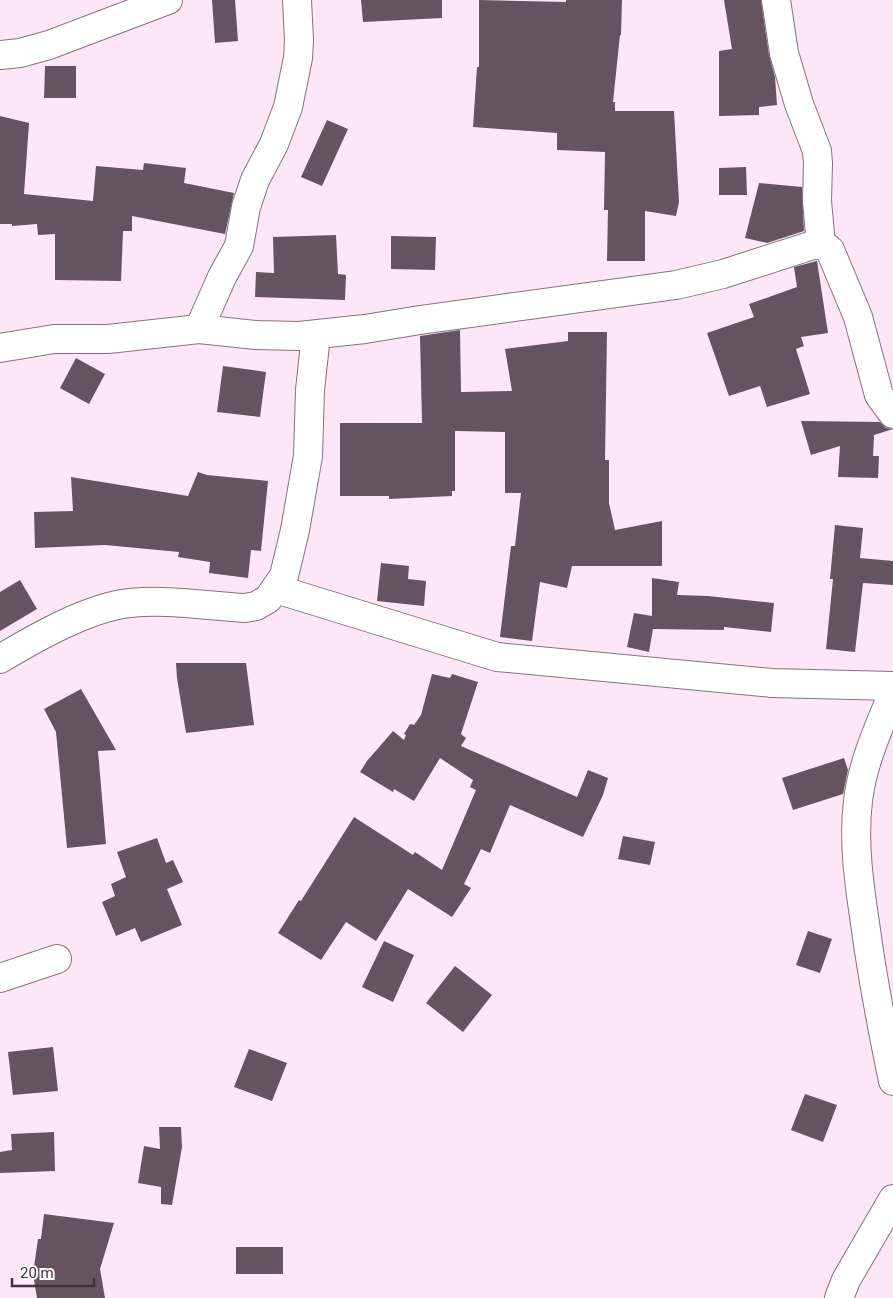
<svg xmlns="http://www.w3.org/2000/svg" width="893" height="1298" viewBox="0 0 893 1298" font-family="Roboto,sans-serif">
  <style>
    .building { fill: #665362 }
    .lines { fill: none; stroke-linecap: round; stroke-linejoin: round }
    .minor-casing { stroke: #867181; stroke-width: 30 }
    .minor { stroke: #fff; stroke-width: 28 }
  </style>
  <rect width="100%" height="100%" fill="#fde6f7"/>
  <g class="building">
    <path d="M 212,0 L 235,0 L 238,41 L 215,43 Z"/>
    <path d="M 361,0 L 442,0 L 442,18 L 363,22 Z"/>
    <path d="M 479,0 L 566,2 L 566,0 L 622,0 L 621,35 L 620,35 L 613,102 L 615,102 L 615,111 L 674,111 L 679,202 L 676,216 L 645,211 L 645,261 L 607,261 L 608,210 L 604,210 L 605,152 L 557,150 L 557,133 L 473,127 L 477,67 L 479,67 Z"/>
    <path d="M 724,0 L 761,0 L 769,55 L 775,77 L 777,105 L 759,107 L 759,115 L 719,116 L 719,51 L 732,49 Z"/>
    <path d="M 45,66 L 76,66 L 76,98 L 44,98 Z"/>
    <path d="M 0,116 L 29,123 L 24,194 L 93,201 L 96,166 L 143,170 L 144,163 L 186,168 L 184,183 L 234,193 L 225,234 L 132,216 L 132,231 L 123,231 L 121,281 L 55,280 L 55,234 L 38,235 L 37,224 L 12,226 L 12,224 L 0,224 Z"/>
    <path d="M 327,120 L 348,129 L 322,186 L 301,177 Z"/>
    <path d="M 746,167 L 747,195 L 719,195 L 719,168 Z"/>
    <path d="M 759,183 L 802,187 L 804,231 L 767,243 L 745,238 Z"/>
    <path d="M 336,235 L 338,274 L 346,275 L 345,300 L 255,297 L 256,272 L 274,273 L 273,237 Z"/>
    <path d="M 391,236 L 436,237 L 435,270 L 391,269 Z"/>
    <path d="M 817,261 L 828,333 L 801,337 L 804,346 L 796,349 L 810,394 L 767,407 L 760,386 L 729,396 L 707,333 L 754,317 L 749,304 L 797,287 L 794,267 Z"/>
    <path d="M 460,330 L 461,392 L 512,391 L 505,349 L 568,341 L 568,332 L 607,332 L 605,460 L 609,460 L 609,503 L 615,530 L 662,521 L 662,566 L 572,566 L 567,588 L 540,582 L 532,641 L 500,637 L 511,546 L 515,546 L 521,493 L 505,493 L 505,432 L 455,431 L 455,491 L 452,491 L 452,496 L 389,499 L 389,496 L 340,496 L 340,423 L 422,423 L 420,336 Z"/>
    <path d="M 76,358 L 105,374 L 89,404 L 60,388 Z"/>
    <path d="M 223,366 L 266,372 L 260,417 L 217,412 Z"/>
    <path d="M 801,421 L 880,422 L 886,428 L 893,429 L 874,435 L 873,456 L 879,456 L 878,478 L 838,477 L 840,446 L 811,455 Z"/>
    <path d="M 198,472 L 207,475 L 268,481 L 261,551 L 251,550 L 248,578 L 209,573 L 210,562 L 178,557 L 179,552 L 105,545 L 35,548 L 34,512 L 73,511 L 71,477 L 188,496 Z"/>
    <path d="M 835,525 L 863,528 L 860,558 L 893,561 L 893,585 L 863,583 L 855,652 L 826,649 L 833,579 L 830,579 Z"/>
    <path d="M 381,563 L 409,566 L 408,579 L 426,581 L 424,606 L 377,601 Z"/>
    <path d="M 652,578 L 679,582 L 677,595 L 708,596 L 774,603 L 771,632 L 724,627 L 724,630 L 653,629 L 649,652 L 627,647 L 634,613 L 652,616 Z"/>
    <path d="M 20,580 L 37,609 L 0,631 L 0,592 Z"/>
    <path d="M 176,663 L 246,663 L 254,725 L 186,733 L 177,678 Z"/>
    <path d="M 432,674 L 450,678 L 452,674 L 478,682 L 461,734 L 466,738 L 461,746 L 577,797 L 588,770 L 608,778 L 603,795 L 583,837 L 510,805 L 490,853 L 481,849 L 464,884 L 471,888 L 452,917 L 408,889 L 376,941 L 346,922 L 321,960 L 278,933 L 299,900 L 301,901 L 354,817 L 413,855 L 415,852 L 442,870 L 476,790 L 470,787 L 473,780 L 440,758 L 414,801 L 394,789 L 393,792 L 360,772 L 367,761 L 393,731 L 404,740 L 406,735 L 404,734 L 410,724 L 414,725 L 421,715 Z"/>
    <path d="M 81,689 L 116,750 L 98,751 L 106,844 L 67,848 L 56,732 L 44,709 Z"/>
    <path d="M 844,758 L 848,770 L 843,794 L 793,810 L 782,778 Z"/>
    <path d="M 623,836 L 655,842 L 650,865 L 618,859 Z"/>
    <path d="M 157,838 L 166,863 L 173,860 L 183,882 L 167,889 L 182,925 L 141,942 L 135,928 L 116,936 L 102,902 L 115,896 L 111,884 L 126,877 L 117,852 Z"/>
    <path d="M 808,931 L 832,939 L 820,973 L 796,965 Z"/>
    <path d="M 384,941 L 414,955 L 393,1002 L 362,987 Z"/>
    <path d="M 455,966 L 492,995 L 463,1032 L 426,1003 Z"/>
    <path d="M 53,1047 L 58,1091 L 13,1095 L 8,1052 Z"/>
    <path d="M 249,1049 L 287,1063 L 272,1101 L 234,1087 Z"/>
    <path d="M 805,1094 L 837,1105 L 823,1142 L 791,1130 Z"/>
    <path d="M 159,1127 L 181,1127 L 182,1147 L 172,1205 L 161,1204 L 161,1187 L 138,1183 L 144,1146 L 160,1149 Z"/>
    <path d="M 54,1132 L 55,1171 L 0,1173 L 0,1152 L 12,1150 L 11,1134 Z"/>
    <path d="M 44,1214 L 114,1223 L 100,1269 L 105,1298 L 37,1298 L 33,1274 L 38,1239 L 41,1239 Z"/>
    <rect x="236" y="1247" width="47" height="27"/>
  </g>
  <g class="lines">
    <g class="minor-casing">
      <g id="minor">
        <path d="M 776,0 L 784,53 L 799,104 L 817,151 L 818,163 L 817,201 L 821,245"/>
        <path d="M 0,55 L 20,53 L 49,45 L 168,0"/>
        <path d="M 199,329 L 222,277 L 239,246 L 246,207 L 255,180 L 274,144 L 288,107 L 298,58 L 299,40 L 297,0"/>
        <path d="M 0,348 L 54,339 L 108,339 L 199,329 L 256,335 L 299,336 L 365,329 L 420,320 L 676,285 L 723,274 L 813,245 C 820,245 825,245 830,250 L 858,317 L 879,395 L 893,414"/>
        <path d="M 276,589 L 497,657 L 772,683 L 893,686"/>
        <path d="M 0,659 C 35,638 89,607 130,603 C 168,599 207,606 245,608 L 256,606 L 268,599 L 284,576 L 295,530 L 308,456 L 310,390 L 316,335"/>
        <path d="M 893,693 C 879,727 862,764 858,801 C 853,842 859,883 865,923 C 872,976 882,1028 893,1081"/>
        <path d="M 0,978 L 57,959"/>
        <path d="M 839,1298 L 846,1280 L 893,1199"/>
      </g>
    </g>
    <use href="#minor" class="minor"/>
  </g>
  <path d="M12 1278v8h82v-8" fill="none" stroke="#3d353b" stroke-width="2.5"/>
  <text x="20" y="1278" font-size="15" fill="#3d353b" stroke="#fef9fd" stroke-width="4" paint-order="stroke">20 m</text>
</svg>
